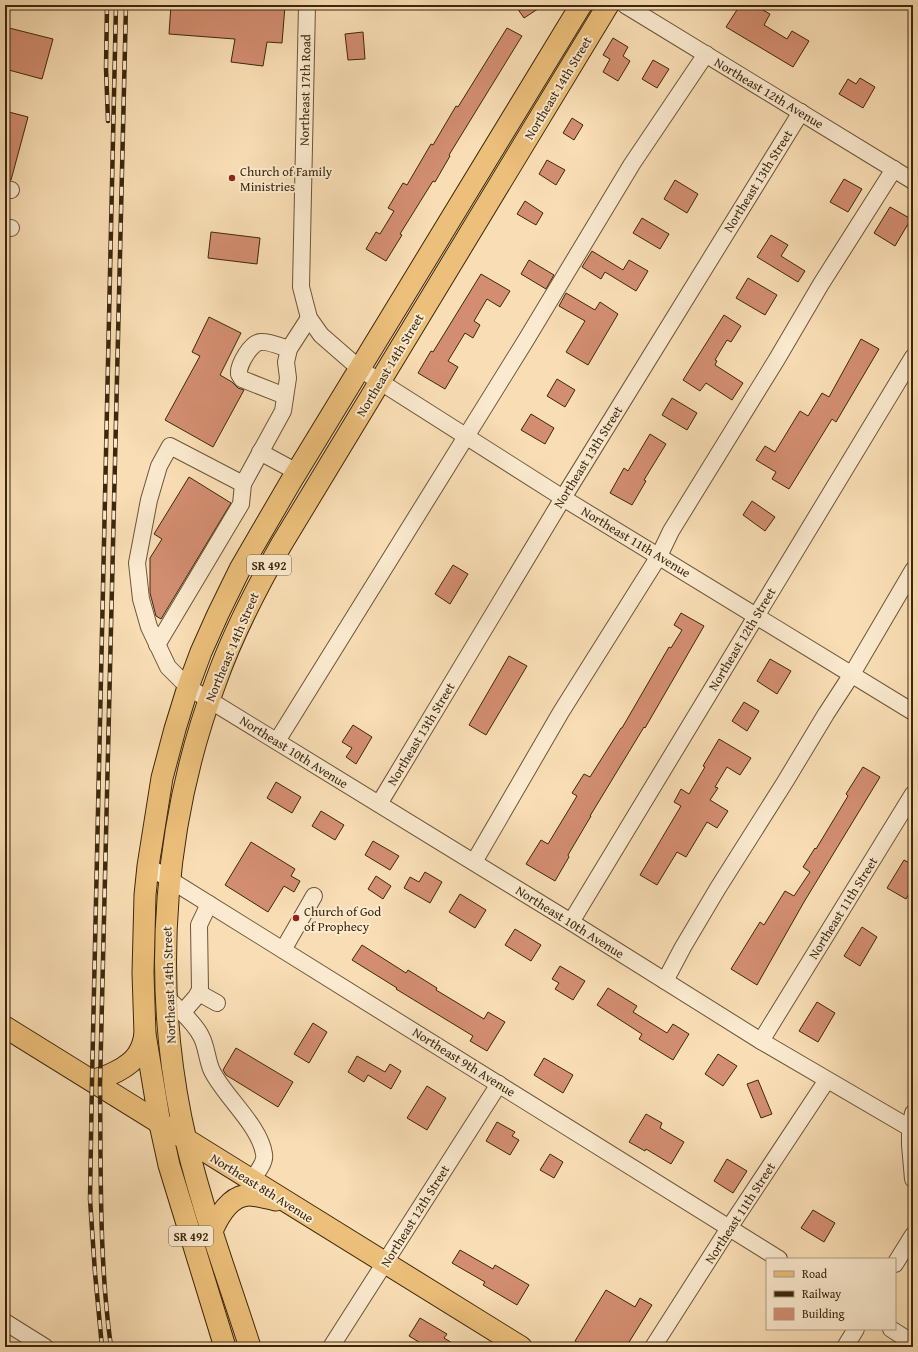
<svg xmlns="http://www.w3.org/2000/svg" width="918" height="1352" viewBox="0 0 918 1352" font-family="'Gentium Book Plus',serif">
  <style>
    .building { fill: #d38e71; stroke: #3c270b }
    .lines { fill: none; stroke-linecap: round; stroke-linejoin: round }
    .minor-casing { stroke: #6b5536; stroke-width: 18 }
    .major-casing { stroke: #3c270b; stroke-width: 23 }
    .minor { stroke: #fbeacf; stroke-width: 16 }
    .major { stroke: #ecbf7a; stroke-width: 21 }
    .rail-casing { stroke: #3c270b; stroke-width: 4.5 }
    .rail { stroke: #fbeacf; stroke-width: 3; stroke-dasharray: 9; stroke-linecap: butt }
    .poi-dot { fill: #8f2418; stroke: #fbeacf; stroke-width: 1.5 }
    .labels { text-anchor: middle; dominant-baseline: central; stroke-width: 4; stroke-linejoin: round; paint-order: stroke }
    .shield { fill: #fbeacf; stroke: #756246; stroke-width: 1 }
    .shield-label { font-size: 12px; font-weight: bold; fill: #3c270b }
    .street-label { font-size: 13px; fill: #3c270b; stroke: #fbeacf }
    .poi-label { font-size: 13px; fill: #3c270b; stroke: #fbeacf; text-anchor: start }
  </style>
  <rect width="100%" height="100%" fill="#f9deb5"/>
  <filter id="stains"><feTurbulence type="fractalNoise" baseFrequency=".005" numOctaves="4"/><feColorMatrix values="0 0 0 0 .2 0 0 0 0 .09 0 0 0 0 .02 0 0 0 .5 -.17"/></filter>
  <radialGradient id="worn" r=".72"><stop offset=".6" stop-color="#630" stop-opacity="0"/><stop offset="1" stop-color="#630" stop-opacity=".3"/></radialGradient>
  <g class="building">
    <path d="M 171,5 L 267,5 L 285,6 L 282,43 L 267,42 L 263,66 L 231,62 L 235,39 L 169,34 Z"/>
    <path d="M 515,5 L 544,5 L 524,18 Z"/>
    <path d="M 740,5 L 754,5 L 770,14 L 764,25 L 787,39 L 792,31 L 809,41 L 793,67 L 726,27 Z"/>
    <path d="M 5,27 L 53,39 L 42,79 L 5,69 Z"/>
    <path d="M 507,28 L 522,36 L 449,155 L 450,156 L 435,182 L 433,181 L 400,234 L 402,235 L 386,261 L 366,249 L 376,232 L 380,234 L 394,211 L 388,208 L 403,183 L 407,185 L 431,144 L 433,145 L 456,106 L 458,107 Z"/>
    <path d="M 363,32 L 365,59 L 348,60 L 345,34 Z"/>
    <path d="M 613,38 L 628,47 L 623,56 L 630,61 L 618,81 L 603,72 L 610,59 L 603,55 Z"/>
    <path d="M 653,60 L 669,69 L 657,88 L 642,79 Z"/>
    <path d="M 860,78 L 875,87 L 863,108 L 839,94 L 848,79 L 856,84 Z"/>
    <path d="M 5,111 L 28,117 L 11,180 L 5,180 Z"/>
    <path d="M 572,118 L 583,125 L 574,140 L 563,133 Z"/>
    <path d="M 547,160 L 565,170 L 556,185 L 539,174 Z"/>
    <path d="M 844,179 L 862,189 L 848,212 L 830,202 Z"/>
    <path d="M 675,180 L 698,194 L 687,213 L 664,199 Z"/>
    <path d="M 525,201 L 543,213 L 536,225 L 517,214 Z"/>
    <path d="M 890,207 L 911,219 L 895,246 L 874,233 Z"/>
    <path d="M 642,218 L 669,234 L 660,249 L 633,233 Z"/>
    <path d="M 211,232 L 260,238 L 257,264 L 208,258 Z"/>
    <path d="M 771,235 L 788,245 L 781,256 L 805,271 L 798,282 L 757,257 Z"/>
    <path d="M 592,251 L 623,270 L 629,260 L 648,271 L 636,291 L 605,272 L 601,279 L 582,267 Z"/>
    <path d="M 529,260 L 554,275 L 546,289 L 521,274 Z"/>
    <path d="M 481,274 L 510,291 L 500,307 L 487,299 L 474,321 L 480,325 L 473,338 L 465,333 L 448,361 L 458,367 L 445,389 L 418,373 L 431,351 L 433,352 Z"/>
    <path d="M 748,278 L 777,295 L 765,315 L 736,298 Z"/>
    <path d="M 566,293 L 595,310 L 600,302 L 618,314 L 588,365 L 566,352 L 585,321 L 559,306 Z"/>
    <path d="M 724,315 L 741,326 L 731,342 L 727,340 L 715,360 L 717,361 L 715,365 L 743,383 L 732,400 L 706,383 L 700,391 L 683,380 Z"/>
    <path d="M 209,317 L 241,333 L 220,375 L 232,382 L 238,388 L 244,390 L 213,447 L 165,420 L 200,356 L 192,352 Z"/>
    <path d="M 861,339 L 879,349 L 836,422 L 832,419 L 789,489 L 772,479 L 776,472 L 756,460 L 765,446 L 775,452 L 800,411 L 808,416 L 822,393 L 829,397 Z"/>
    <path d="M 557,379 L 575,390 L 565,407 L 547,396 Z"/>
    <path d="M 672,398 L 697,413 L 687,430 L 662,415 Z"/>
    <path d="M 531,414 L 554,428 L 545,444 L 521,430 Z"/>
    <path d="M 650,434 L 666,444 L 644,480 L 646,481 L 632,505 L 610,493 L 624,468 L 628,471 Z"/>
    <path d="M 189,477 L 231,503 L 161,619 L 156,616 L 150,593 L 150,558 L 162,539 L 154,534 Z"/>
    <path d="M 752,501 L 775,517 L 765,531 L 743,515 Z"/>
    <path d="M 453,565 L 468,574 L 450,604 L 435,594 Z"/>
    <path d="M 681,613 L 704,626 L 645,728 L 644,727 L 590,816 L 591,816 L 568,855 L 569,857 L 555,881 L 526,864 L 541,840 L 548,844 L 577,796 L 572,793 L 584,774 L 590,777 L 621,728 L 622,728 L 669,647 L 671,648 L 682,630 L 674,625 Z"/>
    <path d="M 509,656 L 527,666 L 486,735 L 469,725 Z"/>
    <path d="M 770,659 L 791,671 L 777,694 L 757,681 Z"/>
    <path d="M 744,702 L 759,711 L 747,731 L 732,721 Z"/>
    <path d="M 353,725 L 372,737 L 356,764 L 346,757 L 352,748 L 342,742 Z"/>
    <path d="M 719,739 L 751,758 L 740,775 L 727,767 L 715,787 L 718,788 L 710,800 L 728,811 L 717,828 L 707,822 L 686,857 L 677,852 L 657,885 L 640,875 L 681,806 L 674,802 L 681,789 L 689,794 L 705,767 L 703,766 Z"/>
    <path d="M 863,767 L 880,777 L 804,902 L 757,985 L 731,969 L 760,922 L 764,925 L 785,891 L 794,896 L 810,872 L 803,867 L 815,848 L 816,849 L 848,796 L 846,794 Z"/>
    <path d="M 276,782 L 301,797 L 292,813 L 267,798 Z"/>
    <path d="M 321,811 L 344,825 L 335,840 L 312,826 Z"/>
    <path d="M 373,841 L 399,856 L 390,870 L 365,855 Z"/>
    <path d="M 251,842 L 295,869 L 291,876 L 300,881 L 294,892 L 284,886 L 268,912 L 225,885 Z"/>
    <path d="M 904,860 L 913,865 L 913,887 L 906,899 L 887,888 Z"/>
    <path d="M 425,872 L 442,882 L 430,903 L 404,888 L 410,877 L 419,882 Z"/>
    <path d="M 376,876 L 391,886 L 383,899 L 368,889 Z"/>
    <path d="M 460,894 L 486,910 L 475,928 L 449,912 Z"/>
    <path d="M 862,927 L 877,937 L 860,966 L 844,956 Z"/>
    <path d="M 515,929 L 541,945 L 531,961 L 505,945 Z"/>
    <path d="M 362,945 L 406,973 L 408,970 L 437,988 L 436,990 L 484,1019 L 488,1012 L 505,1022 L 487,1051 L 470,1041 L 473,1036 L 396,989 L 397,988 L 352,960 Z"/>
    <path d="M 560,966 L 585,981 L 573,1000 L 555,989 L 559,983 L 552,979 Z"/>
    <path d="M 608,988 L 637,1006 L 633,1012 L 667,1033 L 673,1024 L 689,1034 L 673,1060 L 639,1039 L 642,1034 L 597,1005 Z"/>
    <path d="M 817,1002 L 835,1013 L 818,1042 L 799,1031 Z"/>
    <path d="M 313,1023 L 327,1032 L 309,1063 L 294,1054 Z"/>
    <path d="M 236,1048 L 293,1082 L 278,1107 L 226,1075 L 223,1070 Z"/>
    <path d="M 718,1054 L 737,1066 L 723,1086 L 705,1074 Z"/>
    <path d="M 357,1056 L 385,1072 L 390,1064 L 401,1071 L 391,1089 L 368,1075 L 364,1082 L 348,1072 Z"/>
    <path d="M 544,1058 L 573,1075 L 563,1093 L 534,1075 Z"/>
    <path d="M 758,1080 L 772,1114 L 761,1118 L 747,1084 Z"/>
    <path d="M 427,1086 L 446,1098 L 427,1130 L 407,1118 Z"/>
    <path d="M 646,1114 L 662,1123 L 660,1128 L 684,1142 L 671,1164 L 646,1149 L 645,1151 L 629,1142 Z"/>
    <path d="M 497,1122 L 515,1132 L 512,1136 L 519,1140 L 510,1155 L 486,1141 Z"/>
    <path d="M 550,1154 L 563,1162 L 554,1178 L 540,1170 Z"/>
    <path d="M 727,1159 L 747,1171 L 733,1193 L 714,1181 Z"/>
    <path d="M 813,1210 L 835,1223 L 824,1242 L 801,1228 Z"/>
    <path d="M 460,1250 L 493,1269 L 495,1265 L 529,1285 L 517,1305 L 483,1285 L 485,1282 L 452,1263 Z"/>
    <path d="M 606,1290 L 635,1307 L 640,1298 L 652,1305 L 626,1347 L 585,1347 L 575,1341 Z"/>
    <path d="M 420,1318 L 447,1334 L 444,1338 L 459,1347 L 427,1347 L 409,1336 Z"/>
  </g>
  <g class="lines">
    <g class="minor-casing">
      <g id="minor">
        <path d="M 307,5 L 301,287 L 309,318 L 321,335 L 360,369 L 563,498 L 913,712"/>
        <path d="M 625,5 L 913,181"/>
        <path d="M 5,189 L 11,190"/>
        <path d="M 5,228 L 11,228"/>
        <path d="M 309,318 L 289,349 L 286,362 L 288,378 L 283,411 L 243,484 L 170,446 L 159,466 L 149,500 L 137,563 L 141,599 L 149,627 L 168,667 L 188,687 L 571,922 L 761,1041 L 910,1128 L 910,1145 L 913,1179"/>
        <path d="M 285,396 L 242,379 C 241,378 240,376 239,374 C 238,365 251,342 261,342 C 268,341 282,347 289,349"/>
        <path d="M 260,452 L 297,472"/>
        <path d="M 157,645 L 241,504 L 243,484"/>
        <path d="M 277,741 L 526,340 L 632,164 L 706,54"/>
        <path d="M 379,804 L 563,498 L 801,112"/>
        <path d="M 474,862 L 561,712 L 659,556 L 671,531 L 777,359 L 821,284 L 894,169"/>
        <path d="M 148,866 L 779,1259"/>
        <path d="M 571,922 L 913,357"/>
        <path d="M 283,950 L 314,896"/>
        <path d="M 665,981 L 683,947 L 718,888 L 785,782 L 826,714 L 852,674 L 913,570"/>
        <path d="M 199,993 L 217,1003"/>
        <path d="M 167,998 C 177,1007 195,1024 201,1036 C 207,1047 207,1061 212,1071 C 225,1097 260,1126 264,1154 C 266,1162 256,1174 251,1181"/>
        <path d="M 183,1012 L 196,997 L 200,990 L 199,925 L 209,904"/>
        <path d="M 761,1041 L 913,794"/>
        <path d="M 910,1128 L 913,1113"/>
        <path d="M 895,1264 L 913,1235"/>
        <path d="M 5,1322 L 45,1347"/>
        <path d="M 891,1329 L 913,1343"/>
        <path d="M 331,1347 L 499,1084"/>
        <path d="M 653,1347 L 729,1228 L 827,1080"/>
        <path d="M 845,1347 L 856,1329"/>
      </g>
    </g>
    <g class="major-casing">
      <g id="major">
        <path d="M 5,1027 L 521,1347"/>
        <path d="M 92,1080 C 106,1078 130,1067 138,1054 C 142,1048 144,1041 145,1034"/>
        <path d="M 212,1231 C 219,1215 231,1194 251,1195 C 260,1196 268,1198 276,1200"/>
        <path d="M 225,1347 L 169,1165 L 160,1124 L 145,1034 L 143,973 L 145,895 L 148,866 L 162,778 L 175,729 L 188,687 L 201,652 L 218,614 L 240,569 L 290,483 L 581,5"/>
        <path d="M 250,1347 C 226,1272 197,1196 181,1118 C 152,974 164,819 216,681 C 233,633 256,589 281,545 L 608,5"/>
      </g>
    </g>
    <use href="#minor" class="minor"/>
    <use href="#major" class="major"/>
    <g class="rail-casing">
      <g id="rail">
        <path d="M 107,5 L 106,68 L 108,121"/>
        <path d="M 102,1347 L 95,1273 L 90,1199 L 92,1080 L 116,5"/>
        <path d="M 111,1347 C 99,1261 101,1172 100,1085 L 126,5"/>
      </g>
    </g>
    <use href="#rail" class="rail"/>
  </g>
  <g class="poi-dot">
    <circle cx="232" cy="178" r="4"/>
    <circle cx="296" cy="918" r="4"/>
  </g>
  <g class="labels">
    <g class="shield">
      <rect x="247" y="555" width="44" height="20" rx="3"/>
      <rect x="169" y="1226" width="44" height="20" rx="3"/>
    </g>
    <g class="shield-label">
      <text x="269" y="565">SR 492</text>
      <text x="191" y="1236">SR 492</text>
    </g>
    <g class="street-label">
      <text transform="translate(558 88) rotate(-59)">Northeast 14th Street</text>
      <text transform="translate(305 90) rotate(-89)">Northeast 17th Road</text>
      <text transform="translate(769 93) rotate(31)">Northeast 12th Avenue</text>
      <text transform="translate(758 181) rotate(-58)">Northeast 13th Street</text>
      <text transform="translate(390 365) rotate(-59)">Northeast 14th Street</text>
      <text transform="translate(588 457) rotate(-58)">Northeast 13th Street</text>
      <text transform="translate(636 542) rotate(31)">Northeast 11th Avenue</text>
      <text transform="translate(742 639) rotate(-59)">Northeast 12th Street</text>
      <text transform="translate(232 647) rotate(-67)">Northeast 14th Street</text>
      <text transform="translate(421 734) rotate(-59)">Northeast 13th Street</text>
      <text transform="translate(294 752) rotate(32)">Northeast 10th Avenue</text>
      <text transform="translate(843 908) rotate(-58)">Northeast 11th Street</text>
      <text transform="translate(570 922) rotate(32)">Northeast 10th Avenue</text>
      <text transform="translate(169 985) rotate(-92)">Northeast 14th Street</text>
      <text transform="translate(464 1062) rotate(32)">Northeast 9th Avenue</text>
      <text transform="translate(262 1188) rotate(32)">Northeast 8th Avenue</text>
      <text transform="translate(740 1213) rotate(-57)">Northeast 11th Street</text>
      <text transform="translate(415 1216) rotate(-58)">Northeast 12th Street</text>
    </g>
    <g class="poi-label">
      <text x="240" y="171">Church of Family<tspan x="240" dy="15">Ministries</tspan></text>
      <text x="304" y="911">Church of God<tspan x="304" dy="15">of Prophecy</tspan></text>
    </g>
  </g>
  <rect width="918" height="1352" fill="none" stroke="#f9deb5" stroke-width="20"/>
  <rect x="6" y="6" width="906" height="1340" fill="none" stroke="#3c270b" stroke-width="2"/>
  <rect x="10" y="10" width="898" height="1332" fill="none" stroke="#3c270b"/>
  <rect x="766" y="1258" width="130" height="72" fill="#fbeacf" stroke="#af9c81"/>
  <rect x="774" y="1271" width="20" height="6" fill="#ecbf7a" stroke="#af9c81"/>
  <text x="802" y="1278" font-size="12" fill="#3c270b">Road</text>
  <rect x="774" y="1291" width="20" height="6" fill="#3c270b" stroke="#af9c81"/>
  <text x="802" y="1298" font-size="12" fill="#3c270b">Railway</text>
  <rect x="774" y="1308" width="20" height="12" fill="#d38e71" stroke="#af9c81"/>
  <text x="802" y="1318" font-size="12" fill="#3c270b">Building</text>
  <rect width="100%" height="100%" filter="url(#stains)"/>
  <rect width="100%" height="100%" fill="url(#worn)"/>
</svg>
